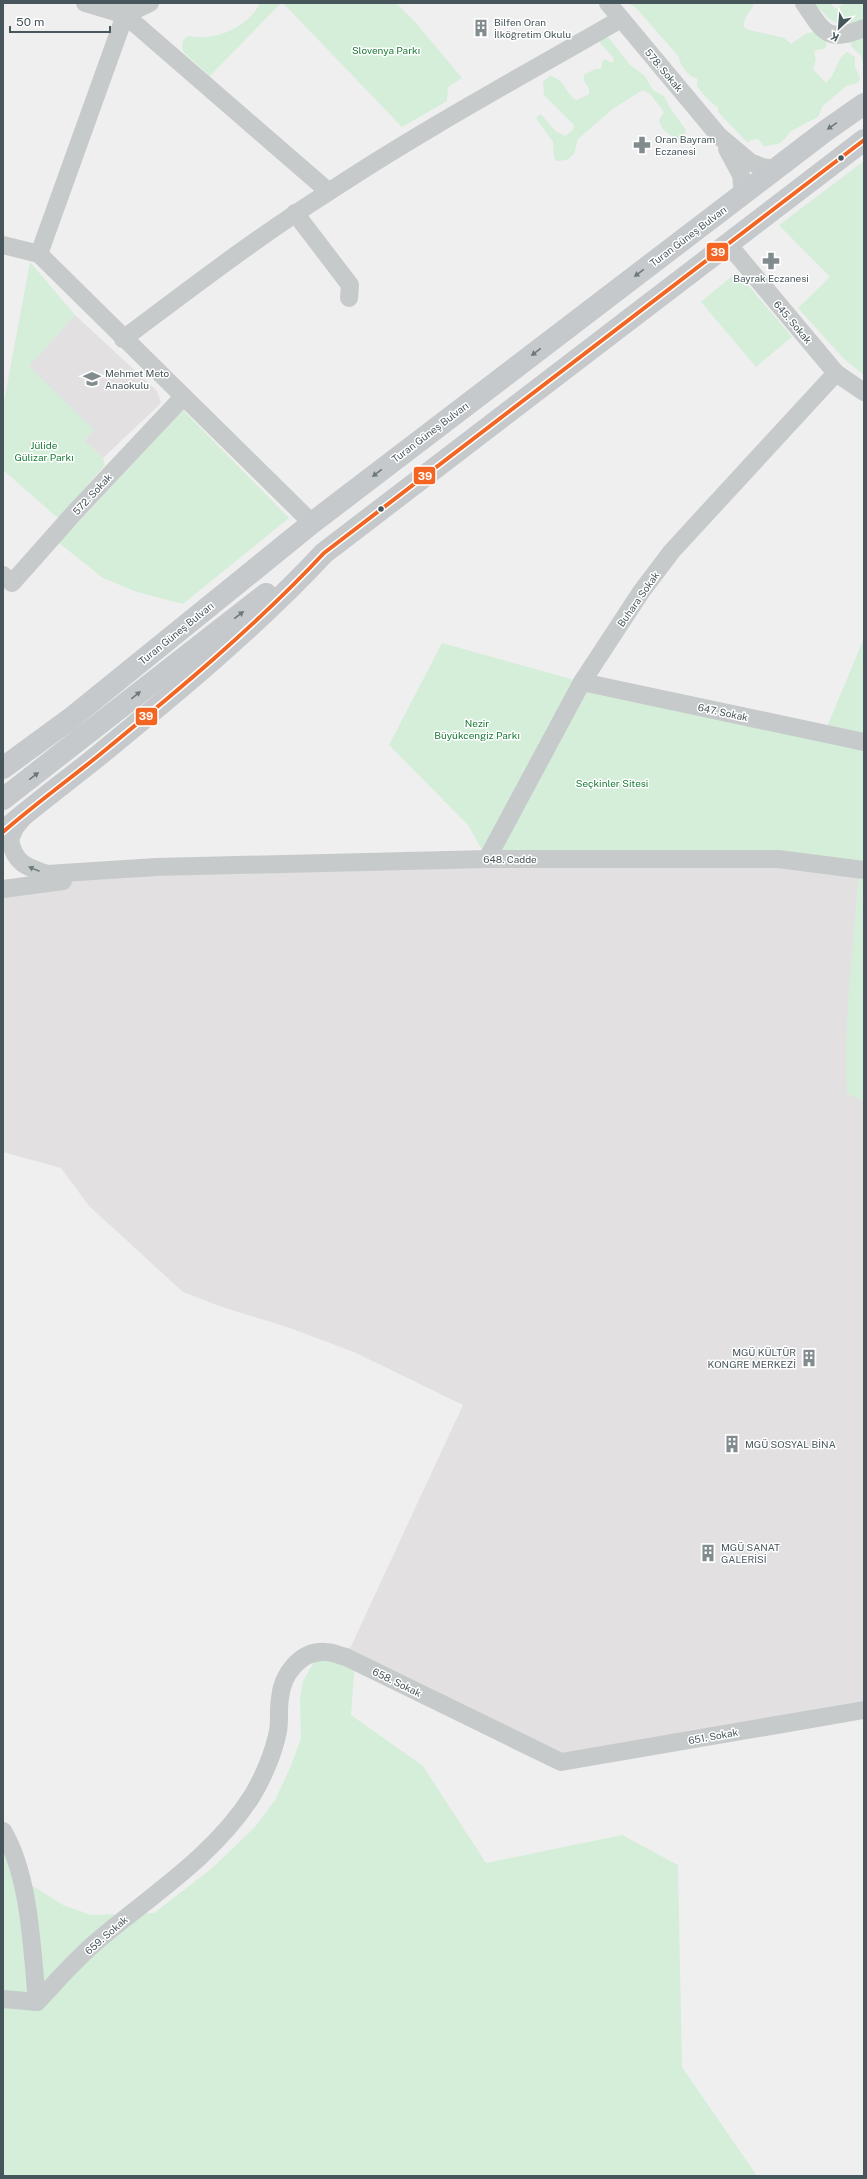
<svg xmlns="http://www.w3.org/2000/svg" width="867" height="2179" viewBox="0 0 867 2179" font-family="'Public Sans',sans-serif">
  <style>
    .education { fill: #e2e0e1 }
    .green { fill: #d4eed9 }
    .lines { fill: none; stroke-linecap: round; stroke-linejoin: round }
    .minor { stroke: #c7cacb; stroke-width: 18 }
    .major { stroke: #c5c9cb; stroke-width: 22 }
    .bus-1-casing { stroke: #fff; stroke-width: 7 }
    .bus-1 { stroke: #f26522; stroke-width: 4 }
    .oneway { fill: #6d787d }
    .oneway2 { fill: #6d797d }
    .bus-dot { fill: #47565b; stroke: #fff; stroke-width: 1.5 }
    .labels { text-anchor: middle; dominant-baseline: central; stroke-width: 3; stroke-linejoin: round; paint-order: stroke }
    .poi-label { font-size: 10px; fill: #47565b; stroke: #fff; text-anchor: start }
    .park-label { font-size: 10px; fill: #197b37; stroke: #fff }
    .street-label { font-size: 10px; fill: #47565b; stroke: #fff }
    .line-badge { stroke: #fff; stroke-width: 1.5 }
    .badge-label { font-size: 11px; text-anchor: middle; font-weight: bold; fill: #fff }
  </style>
  <rect width="100%" height="100%" fill="#f0efef"/>
  <g class="education">
    <path d="M 75,315 L 157,391 L 161,403 L 103,458 L 84,441 L 93,431 L 29,366 Z"/>
    <path d="M 487,859 L 859,870 L 847,1033 L 847,1093 L 864,1101 L 864,1710 L 561,1762 L 346,1657 L 463,1405 L 354,1352 L 290,1328 L 219,1306 L 183,1292 L 89,1206 L 61,1168 L 3,1152 L 3,889 L 156,867 Z"/>
  </g>
  <g class="green">
    <path d="M 260,3 L 281,3 L 210,76 L 184,53 L 182,48 L 183,40 L 188,36 C 214,42 248,28 260,3 Z"/>
    <path d="M 283,3 L 396,3 L 416,23 L 462,78 L 448,87 L 447,101 L 402,127 Z"/>
    <path d="M 628,3 L 754,3 C 752,12 744,13 744,27 L 749,30 L 785,38 L 791,44 L 807,33 L 816,32 L 825,40 L 827,45 L 824,49 L 816,50 L 814,53 L 816,59 L 813,69 L 826,83 C 836,75 836,59 847,52 L 855,57 L 855,67 L 860,78 L 858,83 L 846,86 L 823,106 L 818,117 L 791,131 L 781,143 C 776,144 768,146 764,146 L 758,139 L 751,140 L 748,143 L 718,112 L 718,107 C 713,105 698,90 697,85 C 697,83 698,81 697,78 C 690,79 679,64 679,57 L 636,8 Z"/>
    <path d="M 814,3 L 831,3 L 835,9 L 845,3 L 864,3 L 864,21 C 833,27 834,24 814,3 Z"/>
    <path d="M 864,34 L 864,67 L 861,56 L 851,46 L 850,39 Z"/>
    <path d="M 602,36 L 609,38 L 629,64 L 645,76 L 653,90 L 664,96 L 670,108 L 686,130 L 684,137 L 677,139 C 668,134 661,130 659,120 L 664,112 L 651,95 L 643,90 L 614,108 L 578,139 L 574,154 L 567,160 L 557,161 L 554,158 L 553,142 L 536,118 L 541,114 L 555,131 L 565,136 L 573,130 L 574,125 L 544,95 L 543,82 L 550,76 C 567,80 564,94 577,100 L 589,94 L 589,89 L 584,81 L 584,75 L 595,69 L 601,69 L 602,62 L 605,59 L 610,62 L 614,62 L 613,57 L 600,43 Z"/>
    <path d="M 864,161 L 864,375 L 844,359 L 798,308 L 830,277 L 779,225 Z"/>
    <path d="M 30,262 L 75,315 L 29,366 L 94,430 L 84,441 L 103,458 L 105,465 L 58,518 L 3,470 L 3,407 Z"/>
    <path d="M 737,272 L 792,337 L 756,367 L 701,302 Z"/>
    <path d="M 183,410 L 289,518 L 183,604 L 137,592 L 103,578 L 59,543 Z"/>
    <path d="M 864,638 L 864,1101 L 847,1093 C 843,1019 854,944 859,870 L 487,859 L 468,825 L 389,745 L 442,643 L 582,682 L 824,734 Z"/>
    <path d="M 318,1659 L 355,1663 L 351,1715 L 423,1766 L 486,1863 L 622,1835 L 678,1865 L 682,2067 L 757,2176 L 3,2176 L 3,1838 L 17,1876 L 63,1905 L 91,1915 L 154,1913 L 211,1869 L 255,1827 L 275,1800 L 290,1768 L 301,1738 L 300,1700 L 303,1681 L 313,1664 Z"/>
  </g>
  <g class="lines">
    <g class="minor">
      <path d="M 85,3 L 125,15 L 328,191"/>
      <path d="M 608,3 L 719,136 L 750,162 L 762,167 L 775,169"/>
      <path d="M 804,3 C 824,33 827,43 864,28"/>
      <path d="M 125,15 L 150,3"/>
      <path d="M 727,149 L 741,175 L 743,194"/>
      <path d="M 295,213 L 350,285 L 349,298"/>
      <path d="M 728,244 L 836,373 L 864,392"/>
      <path d="M 3,245 L 39,254 L 312,523"/>
      <path d="M 39,254 L 125,15 L 123,5"/>
      <path d="M 123,339 C 190,289 256,238 327,193 C 422,130 522,76 621,19"/>
      <path d="M 3,575 L 12,583 L 75,512 L 183,397"/>
      <path d="M 582,682 L 864,742"/>
      <path d="M 23,818 L 15,828 L 10,839 C 14,863 26,867 47,874 L 156,867 L 487,859 L 778,859 L 864,870"/>
      <path d="M 487,859 L 582,682 L 641,592 L 672,551 L 836,373"/>
      <path d="M 3,889 L 63,881"/>
      <path d="M 3,1831 C 30,1876 32,1950 37,2002"/>
      <path d="M 3,1999 L 37,2002"/>
      <path d="M 37,2002 C 56,1982 75,1960 96,1942 C 150,1896 214,1856 252,1796 C 263,1778 274,1752 278,1731 C 280,1721 278,1709 280,1698 C 282,1675 300,1650 326,1652 C 333,1652 340,1656 346,1657 L 561,1762 L 864,1710"/>
    </g>
    <g class="major">
      <path d="M 3,768 L 70,719 L 312,523 L 824,132 L 864,104"/>
      <path d="M 3,799 L 266,594"/>
      <path d="M 3,832 C 34,805 67,781 98,756 C 176,692 255,627 324,553 L 864,140"/>
    </g>
    <g class="bus-1-casing">
      <path id="bus-1" d="M 3,832 C 34,805 67,781 98,756 C 176,692 255,627 324,553 L 864,140"/>
    </g>
    <use href="#bus-1" class="bus-1"/>
  </g>
  <defs><path id="oneway-solid" d="M-6-.8H1V-3.2L6.5 0L1 3.2V.8H-6Z"/></defs>
  <g class="oneway">
    <use href="#oneway-solid" transform="translate(832 126) rotate(146)"/>
    <use href="#oneway-solid" transform="translate(639 273) rotate(143)"/>
    <use href="#oneway-solid" transform="translate(536 352) rotate(143)"/>
    <use href="#oneway-solid" transform="translate(377 473) rotate(142)"/>
    <use href="#oneway-solid" transform="translate(239 615) rotate(-37)"/>
    <use href="#oneway-solid" transform="translate(136 695) rotate(-39)"/>
    <use href="#oneway-solid" transform="translate(34 776) rotate(-37)"/>
  </g>
  <use class="oneway2" href="#oneway-solid" transform="translate(34 869) rotate(-158)"/>
  <defs>
    <g id="building-bare" transform="scale(1.38)"><path d="M-4-6H4V6H1V3H-1V6H-4ZM-2.5-4.3h1.7v1.8h-1.7ZM.8-4.3h1.7v1.8H.8ZM-2.5-1h1.7V.8h-1.7ZM.8-1h1.7V.8H.8Z" fill="#828c8f" stroke="#fff" stroke-width="2.5" paint-order="stroke"/></g>
    <g id="pharmacy-bare" transform="scale(1.38)"><path d="M-2-6h4v4h4v4h-4v4h-4v-4h-4v-4h4Z" fill="#828c8f" stroke="#fff" stroke-width="2.5" paint-order="stroke"/></g>
    <g id="school-bare" transform="scale(1.38)"><path d="M0-5L7-2L0 1L-7-2ZM-4 1L0 2.5L4 1V4Q0 6-4 4Z" fill="#828c8f" stroke="#fff" stroke-width="2.5" paint-order="stroke"/></g>
  </defs>
  <g fill-rule="evenodd">
    <use href="#building-bare" x="481" y="28"/>
    <use href="#pharmacy-bare" x="642" y="145"/>
    <use href="#pharmacy-bare" x="771" y="261"/>
    <use href="#school-bare" x="92" y="379"/>
    <use href="#building-bare" x="809" y="1358"/>
    <use href="#building-bare" x="732" y="1444"/>
    <use href="#building-bare" x="708" y="1553"/>
  </g>
  <g class="bus-dot">
    <circle cx="841" cy="158" r="3.5"/>
    <circle cx="381" cy="509" r="3.5"/>
  </g>
  <g class="labels">
    <g class="poi-label">
      <text x="494" y="22">Bilfen Oran<tspan x="494" dy="12">İlköğretim Okulu</tspan></text>
      <text x="655" y="139">Oran Bayram<tspan x="655" dy="12">Eczanesi</tspan></text>
      <text x="771" y="278" text-anchor="middle">Bayrak Eczanesi</text>
      <text x="105" y="373">Mehmet Meto<tspan x="105" dy="12">Anaokulu</tspan></text>
      <text x="796" y="1352" text-anchor="end">MGÜ KÜLTÜR<tspan x="796" dy="12">KONGRE MERKEZİ</tspan></text>
      <text x="745" y="1444">MGÜ SOSYAL BİNA</text>
      <text x="721" y="1547">MGÜ SANAT<tspan x="721" dy="12">GALERİSİ</tspan></text>
    </g>
    <g class="park-label">
      <text x="386" y="50">Slovenya Parkı</text>
      <text x="44" y="445">Jülide<tspan x="44" dy="12">Gülizar Parkı</tspan></text>
      <text x="477" y="723">Nezir<tspan x="477" dy="12">Büyükcengiz Parkı</tspan></text>
      <text x="612" y="783">Seçkinler Sitesi</text>
    </g>
    <g class="street-label">
      <text transform="translate(664 70) rotate(50)">578. Sokak</text>
      <text transform="translate(688 236) rotate(-37)">Turan Güneş Bulvarı</text>
      <text transform="translate(793 322) rotate(50)">645. Sokak</text>
      <text transform="translate(430 432) rotate(-37)">Turan Güneş Bulvarı</text>
      <text transform="translate(92 494) rotate(-47)">572. Sokak</text>
      <text transform="translate(638 599) rotate(-55)">Buhara Sokak</text>
      <text transform="translate(176 633) rotate(-39)">Turan Güneş Bulvarı</text>
      <text transform="translate(723 712) rotate(12)">647. Sokak</text>
      <text x="510" y="859">648. Cadde</text>
      <text transform="translate(397 1682) rotate(26)">658. Sokak</text>
      <text transform="translate(713 1736) rotate(-10)">651. Sokak</text>
      <text transform="translate(106 1935) rotate(-41)">659. Sokak</text>
    </g>
  </g>
  <g class="line-badge">
    <rect x="706" y="242" width="23" height="20" rx="4" fill="#f26522"/>
    <rect x="413" y="466" width="23" height="19" rx="4" fill="#f26522"/>
    <rect x="135" y="707" width="23" height="19" rx="4" fill="#f26522"/>
  </g>
  <g class="badge-label">
    <text x="718" y="256">39</text>
    <text x="425" y="480">39</text>
    <text x="146" y="720">39</text>
  </g>
  <rect width="867" height="2179" fill="none" stroke="#47565b" stroke-width="8"/>
  <g transform="translate(839 28) rotate(206)" stroke="#ffffff" stroke-width="3" paint-order="stroke">
  <path d="M0-3L7 15L0 10L-7 15Z" fill="#47565b"/>
  <text y="-6" font-size="11" font-weight="bold" text-anchor="middle" fill="#47565b">K</text>
  </g>
  <path d="M10 26v6h100v-6" fill="none" stroke="#47565b" stroke-width="2"/>
  <text x="16" y="26" font-size="12" fill="#47565b" stroke="#ffffff" stroke-width="3" paint-order="stroke">50 m</text>
</svg>
